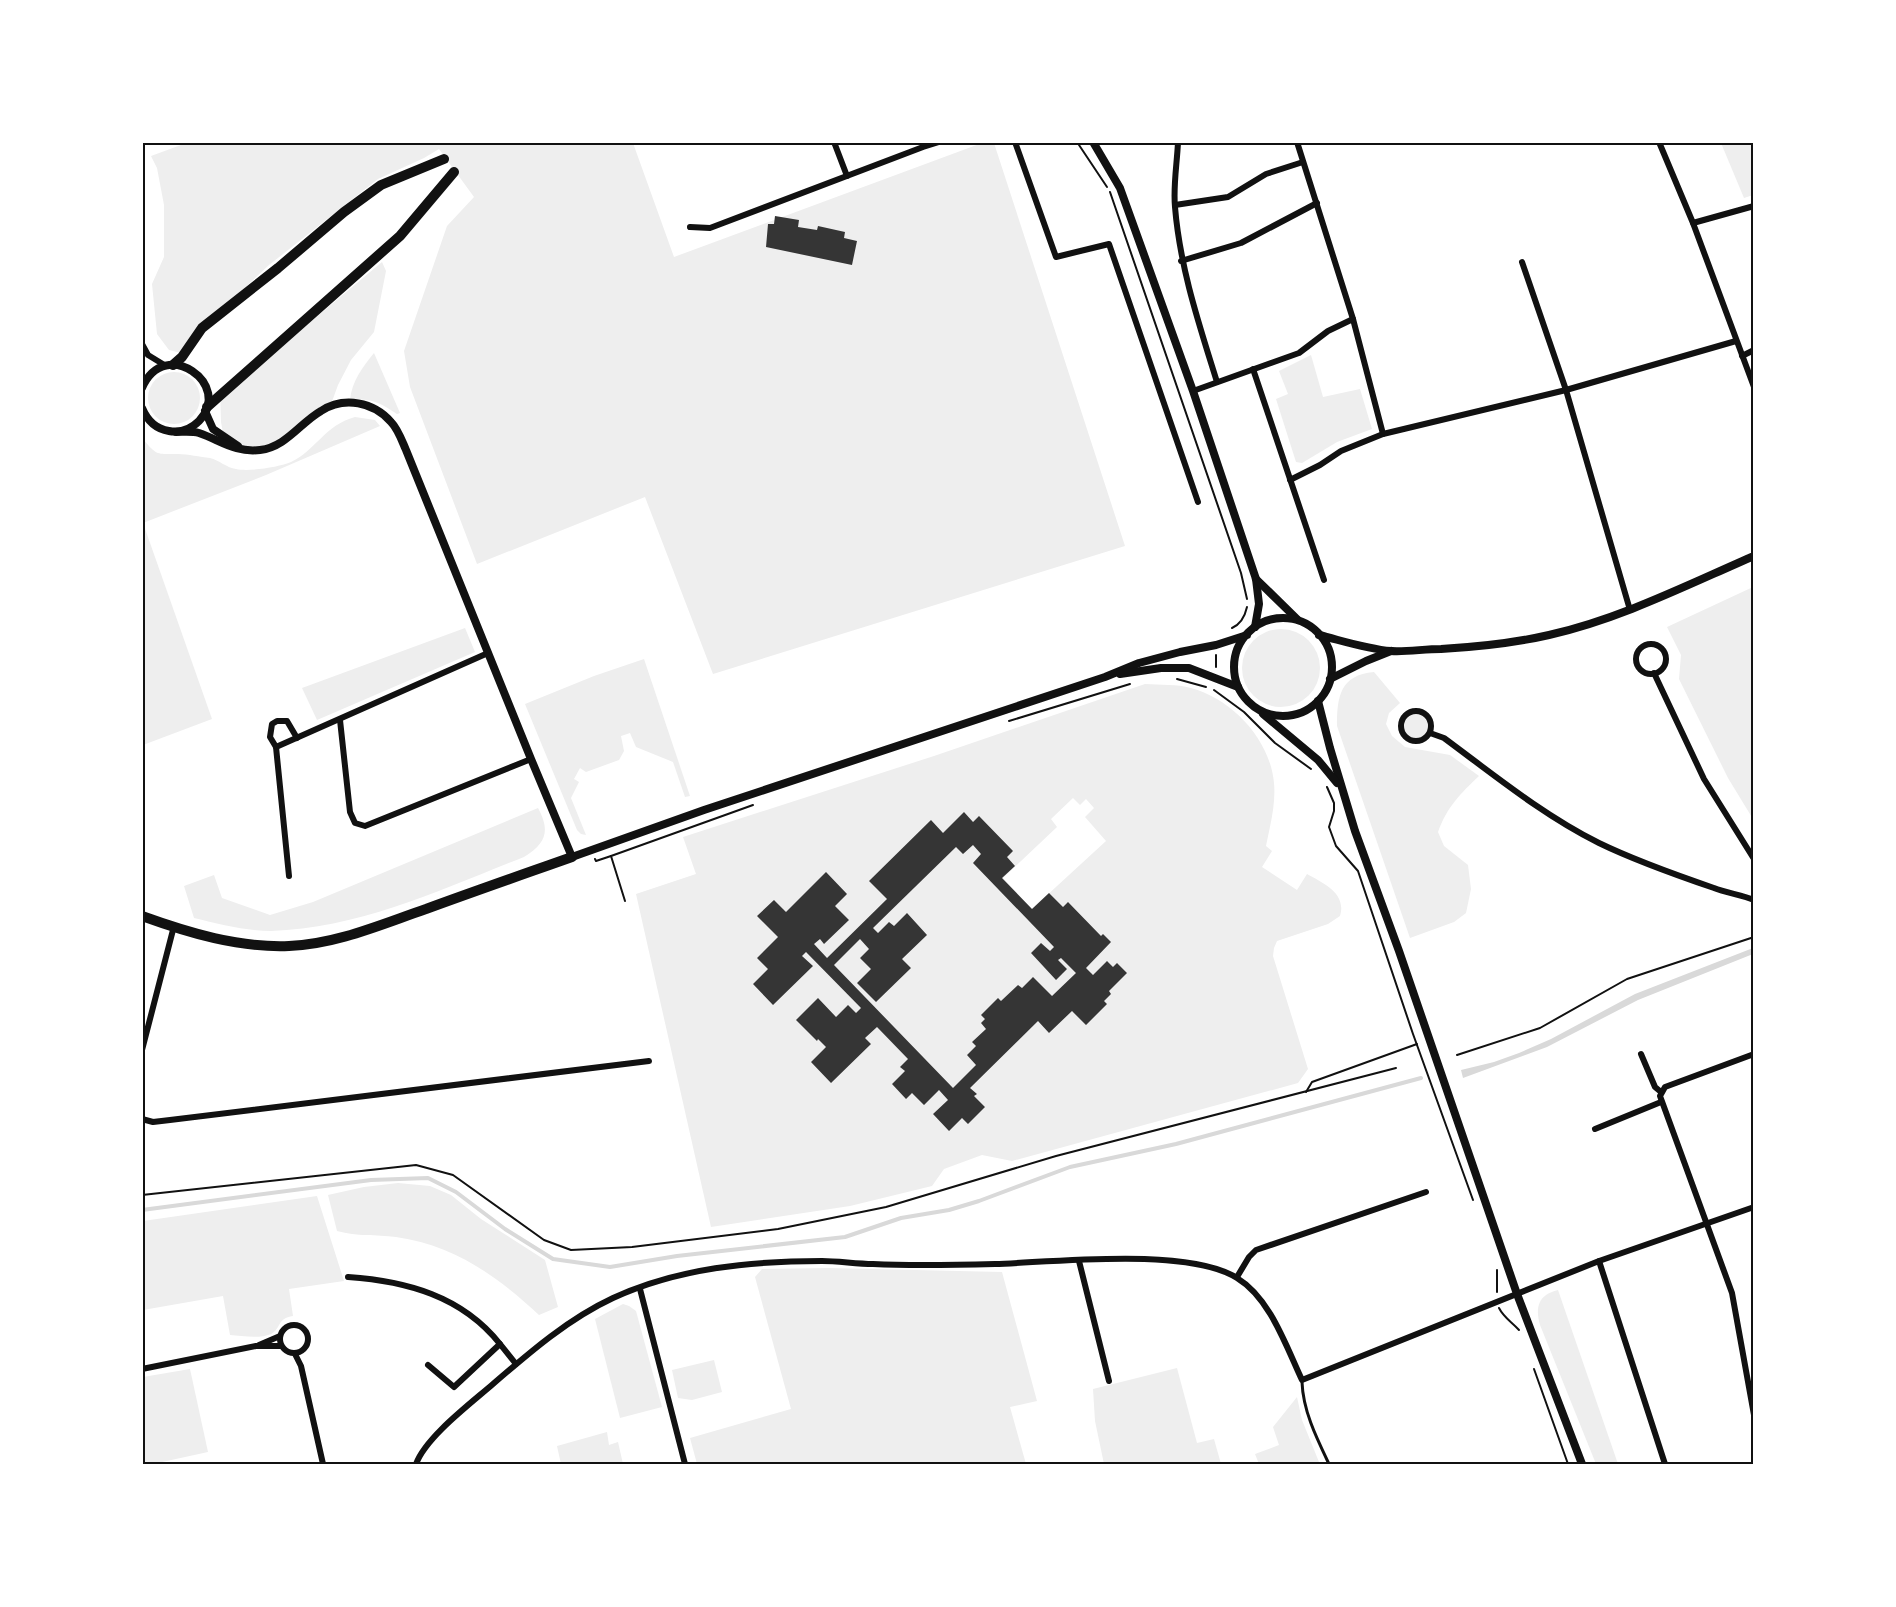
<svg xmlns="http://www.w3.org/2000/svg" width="1896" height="1607" viewBox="0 0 1896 1607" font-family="'Crimson Pro',serif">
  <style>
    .green { fill: #eee; fill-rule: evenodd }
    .water { fill: #d9d9d9 }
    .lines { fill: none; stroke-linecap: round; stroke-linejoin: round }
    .stream { stroke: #d9d9d9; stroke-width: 4 }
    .building { fill: #353535; fill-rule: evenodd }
    .path { stroke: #111; stroke-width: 2 }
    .service { stroke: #111; stroke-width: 3 }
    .minor { stroke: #111; stroke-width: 6 }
    .tertiary { stroke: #111; stroke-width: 8 }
    .primary { stroke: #111; stroke-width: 10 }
    .trunk { stroke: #111; stroke-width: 10 }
    .neatline { fill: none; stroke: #111; stroke-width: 2 }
  </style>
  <rect width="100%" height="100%" fill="#fff"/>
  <g class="green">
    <path d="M 189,142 L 633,143 L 674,257 L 982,143 L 994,143 L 1125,546 L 713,674 L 645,497 L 477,564 L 410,387 L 404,351 L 447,226 L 474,197 L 439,149 L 424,158 L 378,179 L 269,265 L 201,329 L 185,354 L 169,350 L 157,334 L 152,284 L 164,257 L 164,205 L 157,168 L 151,156 Z"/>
    <path d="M 1721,143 L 1753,143 L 1753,195 L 1744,198 Z"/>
    <path d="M 382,262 L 386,271 L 374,332 L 351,360 L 338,385 L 330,407 L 298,433 L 254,449 L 239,445 L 223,433 L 221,422 L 220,390 L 247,375 Z"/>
    <path d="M 374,353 L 400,413 L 397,414 C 379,402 371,398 350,400 C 352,381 362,368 374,353 Z"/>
    <path d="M 1311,355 L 1323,397 L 1360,389 L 1372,429 L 1337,442 L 1302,463 L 1296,462 L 1276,399 L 1288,394 L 1279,371 Z"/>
    <circle cx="174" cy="398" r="26"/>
    <path d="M 355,417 L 375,420 L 380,426 L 266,475 L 143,523 L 143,439 C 157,456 157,454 178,454 C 188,454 200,457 210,458 C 219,460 227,468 236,469 C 249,472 279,467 291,462 C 315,451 325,425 355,417 Z"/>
    <path d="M 143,523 L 212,719 L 143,745 L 142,745 Z"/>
    <path d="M 1753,587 L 1753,819 L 1728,778 L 1679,679 L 1681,655 L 1667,627 Z"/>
    <path d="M 465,628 L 475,652 L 317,720 L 302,688 Z"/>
    <circle cx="1281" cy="668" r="39"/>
    <path d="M 644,659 L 690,796 L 685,797 L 673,762 L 636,747 L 630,733 L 621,736 L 624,751 L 619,760 L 586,772 L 580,768 L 574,779 L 579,782 L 571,798 L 586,835 L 581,834 L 577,830 L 525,704 L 594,676 Z"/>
    <path d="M 1374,672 L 1400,703 L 1389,713 L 1386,724 L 1392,736 L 1405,747 L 1450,755 L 1479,776 C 1460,794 1447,807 1438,832 L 1444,846 L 1468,865 L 1471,889 L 1466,913 L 1454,922 L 1410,938 L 1337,726 C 1337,697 1340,675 1374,672 Z"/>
    <path d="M 1145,684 C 1160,685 1177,684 1191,688 C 1232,699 1270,739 1274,783 C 1276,804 1270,826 1266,846 L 1272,851 L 1262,867 L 1297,890 L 1307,874 C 1323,883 1347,893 1340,916 L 1328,924 L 1277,941 L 1274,948 L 1273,956 L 1308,1069 L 1298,1083 L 1012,1161 L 982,1155 L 944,1169 L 932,1186 L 850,1206 L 711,1227 L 636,894 L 696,874 L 683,837 L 934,756 ZM 1073,798 L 1080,805 L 1086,799 L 1094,808 L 1085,817 L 1106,841 L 1032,909 L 1003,878 L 1057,827 L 1051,819 Z"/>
    <circle cx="1416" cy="726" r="12"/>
    <path d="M 538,808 C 550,830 547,843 524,857 C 442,889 361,928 271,931 C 246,931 219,924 194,918 L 184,886 L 214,875 L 222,898 L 270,915 L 313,902 Z"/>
    <path d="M 398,1183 L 430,1186 L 451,1195 L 481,1219 L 545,1260 L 558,1307 L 539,1315 C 497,1276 454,1245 396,1237 C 375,1234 358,1237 337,1231 L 328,1195 L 364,1187 Z"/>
    <path d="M 317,1196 L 344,1281 L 289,1289 L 293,1316 C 277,1318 281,1329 271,1334 C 260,1339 242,1336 230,1335 L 223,1296 L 143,1310 L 143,1221 Z"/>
    <path d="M 828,1268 L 1002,1272 L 1037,1401 L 1010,1407 L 1026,1464 L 697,1464 L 690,1438 L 791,1409 L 755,1277 L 762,1269 Z"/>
    <path d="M 1558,1290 L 1618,1464 L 1596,1464 L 1540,1325 C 1535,1307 1538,1295 1558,1290 Z"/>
    <path d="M 623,1304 L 629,1306 L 636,1311 L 662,1407 L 620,1418 L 595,1319 Z"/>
    <path d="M 714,1360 L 722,1392 L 692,1400 L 678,1398 L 672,1370 Z"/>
    <path d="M 1177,1368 L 1197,1443 L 1214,1439 L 1221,1464 L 1104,1464 L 1095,1421 L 1093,1389 Z"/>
    <path d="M 190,1369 L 208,1452 L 153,1464 L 143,1464 L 143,1377 Z"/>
    <path d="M 1297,1397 L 1302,1420 L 1319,1462 L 1310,1464 L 1259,1464 L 1255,1454 L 1279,1445 L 1273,1427 Z"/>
    <path d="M 607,1432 L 609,1445 L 618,1442 L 623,1464 L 561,1464 L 557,1446 Z"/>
  </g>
  <path class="water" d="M 1753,948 L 1753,954 L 1638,1000 L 1547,1047 L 1463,1078 L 1461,1070 L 1494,1062 L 1519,1053 L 1551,1039 L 1635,994 Z"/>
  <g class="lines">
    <path class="stream" d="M 142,1210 L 371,1180 L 428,1178 L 456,1192 L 505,1229 L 553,1259 L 610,1267 L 677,1256 L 845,1237 L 901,1218 L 949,1210 L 979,1201 L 1070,1167 L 1176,1144 L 1421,1078"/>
  </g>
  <g class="building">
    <path d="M 775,216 L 799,220 L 798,227 L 817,230 L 818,226 L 845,232 L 844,238 L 857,241 L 852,265 L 766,247 L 768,224 L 774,224 Z"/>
    <path d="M 964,812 L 973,822 L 979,816 L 1013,851 L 1007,857 L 1015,866 L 1002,878 L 1032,909 L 1049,893 L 1063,907 L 1068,902 L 1101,936 L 1103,934 L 1111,942 L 1086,968 L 1093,975 L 1107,961 L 1113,967 L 1117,963 L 1127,973 L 1109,991 L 1111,994 L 1104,1001 L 1107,1004 L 1086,1025 L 1072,1011 L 1049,1033 L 1038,1021 L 970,1088 L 977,1094 L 974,1096 L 985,1107 L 968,1124 L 962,1118 L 949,1131 L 933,1114 L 948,1100 L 939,1090 L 924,1105 L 912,1093 L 906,1099 L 892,1084 L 905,1071 L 900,1067 L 908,1059 L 877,1027 L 865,1038 L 871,1044 L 831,1083 L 811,1062 L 826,1047 L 818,1039 L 817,1041 L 796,1020 L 818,998 L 836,1017 L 848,1005 L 856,1013 L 861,1008 L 806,952 L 802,956 L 813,966 L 773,1005 L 753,984 L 768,969 L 757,958 L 778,937 L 757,916 L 774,900 L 786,912 L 826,872 L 847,894 L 835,906 L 849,920 L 824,944 L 820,939 L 814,944 L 827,958 L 887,899 L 869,881 L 931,820 L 943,833 ZM 973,845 L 981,854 L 973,863 L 1054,947 L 1050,951 L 1041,943 L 1031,953 L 1056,980 L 1067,969 L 1058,960 L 1061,958 L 1076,973 L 1052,996 L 1033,977 L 1022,988 L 1018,985 L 1001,1001 L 998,998 L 981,1015 L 985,1019 L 981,1023 L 986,1029 L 972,1042 L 976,1046 L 967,1055 L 976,1065 L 953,1088 L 834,965 L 860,939 L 869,949 L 860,958 L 871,969 L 857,983 L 876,1002 L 911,968 L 902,959 L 927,935 L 907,913 L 894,926 L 889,922 L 878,933 L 873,928 L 956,847 L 963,854 Z"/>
  </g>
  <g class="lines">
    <g class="path">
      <path d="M 1077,142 L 1107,187"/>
      <path d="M 1110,192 L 1241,573 L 1247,599"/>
      <path d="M 1232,628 C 1241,624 1245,616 1247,607"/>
      <path d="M 1216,667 L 1216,655"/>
      <path d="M 1177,679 L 1206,687"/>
      <path d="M 1214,690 L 1244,712 L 1275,743 L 1311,769"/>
      <path d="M 1009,721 L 1130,684"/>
      <path d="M 1327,787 L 1334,803 L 1334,811 L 1329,827 L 1336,846 L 1358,871 L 1413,1034 L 1473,1200"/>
      <path d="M 595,859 L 596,861 L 611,856"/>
      <path d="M 625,901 L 611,856 L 753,805"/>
      <path d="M 1457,1055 L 1540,1028 L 1627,979 L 1754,937"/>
      <path d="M 1306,1092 L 1312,1082 L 1417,1044"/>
      <path d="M 142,1195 L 416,1165 L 453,1175 L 544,1240 L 571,1250 L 632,1247 L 778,1229 L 886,1207 L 1056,1156 L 1396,1068"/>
      <path d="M 1497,1292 L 1497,1270"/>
      <path d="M 1499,1308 C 1504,1318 1512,1322 1519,1330"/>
      <path d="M 1534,1369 L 1568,1464"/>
    </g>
    <path class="service" d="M 1302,1382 C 1303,1411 1317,1439 1329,1464"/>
    <g class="minor">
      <path d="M 834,142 L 847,176"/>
      <path d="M 1015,142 L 1056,257 L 1109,244 L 1198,502"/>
      <path d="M 1178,142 C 1177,164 1173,186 1175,207 C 1180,268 1199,324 1217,382"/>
      <path d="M 1297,142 L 1353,319 L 1383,434"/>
      <path d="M 1659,142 L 1693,223 L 1754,387"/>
      <path d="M 142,197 L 142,239"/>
      <path d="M 1175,205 L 1228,197 L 1266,174 L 1303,162"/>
      <path d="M 1693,223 L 1754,206"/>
      <path d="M 690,227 L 710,228 L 923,147 L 939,142"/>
      <path d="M 1181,261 L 1241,243 L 1317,203"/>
      <path d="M 1522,262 L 1566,390 L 1630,610"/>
      <path d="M 142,344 L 148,355 L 166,366"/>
      <path d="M 1742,356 L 1754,350"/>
      <path d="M 1253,369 L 1324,580"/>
      <path d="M 1193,391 L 1299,353 L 1328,331 L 1353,319"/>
      <path d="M 1290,480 L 1320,465 L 1341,451 L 1383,434 L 1566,390 L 1736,341"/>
      <circle cx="1651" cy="659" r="15"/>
      <path d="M 1654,673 L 1704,779 L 1754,859"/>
      <circle cx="1416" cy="726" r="15"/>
      <path d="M 340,720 L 350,812 L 355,823 L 365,826 L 531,759"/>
      <path d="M 1430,733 L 1444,738 C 1494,775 1543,815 1599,843 C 1636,861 1676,875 1714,888 C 1726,893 1743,895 1754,900"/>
      <path d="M 276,747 L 488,653"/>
      <path d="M 289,876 L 276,747 L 270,737 L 272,724 L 277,721 L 287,721 L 297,738"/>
      <path d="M 142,1050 L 174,926"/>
      <path d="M 1641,1054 L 1655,1087 L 1661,1092"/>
      <path d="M 1754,1054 L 1665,1087 L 1660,1096 L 1732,1293 L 1754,1415"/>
      <path d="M 142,1119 L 153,1122 L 170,1120 L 649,1061"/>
      <path d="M 1595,1129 L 1661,1102"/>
      <path d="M 1079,1261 L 1109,1381"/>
      <path d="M 1599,1261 L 1665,1464"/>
      <path d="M 348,1277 C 406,1281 462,1296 500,1344"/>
      <path d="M 1237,1277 L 1249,1257 L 1256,1250 L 1426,1192"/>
      <path d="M 640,1289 L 685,1464"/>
      <circle cx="294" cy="1339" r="14"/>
      <path d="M 259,1345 L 280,1336"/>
      <path d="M 295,1354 L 301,1366 L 323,1464"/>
      <path d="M 428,1365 L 454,1387 L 500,1344 L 516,1364"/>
      <path d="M 142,1369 L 256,1346 L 281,1346"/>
      <path d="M 416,1464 C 426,1437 470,1404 493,1384 C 530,1352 568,1319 613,1298 C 678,1268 751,1261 822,1261 C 839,1261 856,1264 873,1264 C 914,1266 955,1265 995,1264 C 1055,1262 1188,1247 1237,1278 C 1270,1298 1286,1346 1302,1380 L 1599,1261 L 1754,1207"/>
    </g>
    <g class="tertiary">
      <path d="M 1093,142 L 1120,188 L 1193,391 L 1256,579 L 1259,604 L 1255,627"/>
      <path d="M 142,388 C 165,335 234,385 199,421 C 191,429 180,433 169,431 C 156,429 147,420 142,408"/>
      <path d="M 205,411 L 213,429 L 238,446"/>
      <path d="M 176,432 C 184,432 192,431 199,433 C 220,440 235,453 260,450 C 286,447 300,423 321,411 C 344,396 374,402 391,422 C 398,429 402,441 406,450 L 531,759 L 572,857 L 704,810 L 1105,677 L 1139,663 L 1180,652 L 1216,645 L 1247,635"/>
      <path d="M 1256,579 L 1298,620"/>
      <circle cx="1283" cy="667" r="49"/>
      <path d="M 1319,635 C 1343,641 1367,649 1391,651 C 1407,652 1424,649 1441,649 C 1477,647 1514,643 1549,635 C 1620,619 1687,585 1754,556"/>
      <path d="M 1120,674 L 1161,668 L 1189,668 L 1238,687"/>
      <path d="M 1330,679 L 1366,661 L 1391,651"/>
      <path d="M 1318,701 L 1330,748 L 1355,831 L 1399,951 L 1517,1294 L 1582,1464"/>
      <path d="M 1263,714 L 1318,760 L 1337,783"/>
    </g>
    <path class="primary" d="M 142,916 C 189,933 239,948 289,946 C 337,944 382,924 426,909 C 475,891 524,874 572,857"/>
    <g class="trunk">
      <path d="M 173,365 L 182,357 L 202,328 L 278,268 L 344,212 L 381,185 L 444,159"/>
      <path d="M 207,407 L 400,236 L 454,172"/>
    </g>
  </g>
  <rect width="1896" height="1607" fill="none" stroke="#ffffff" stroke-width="288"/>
  <rect x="144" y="144" width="1608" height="1319" class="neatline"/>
</svg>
